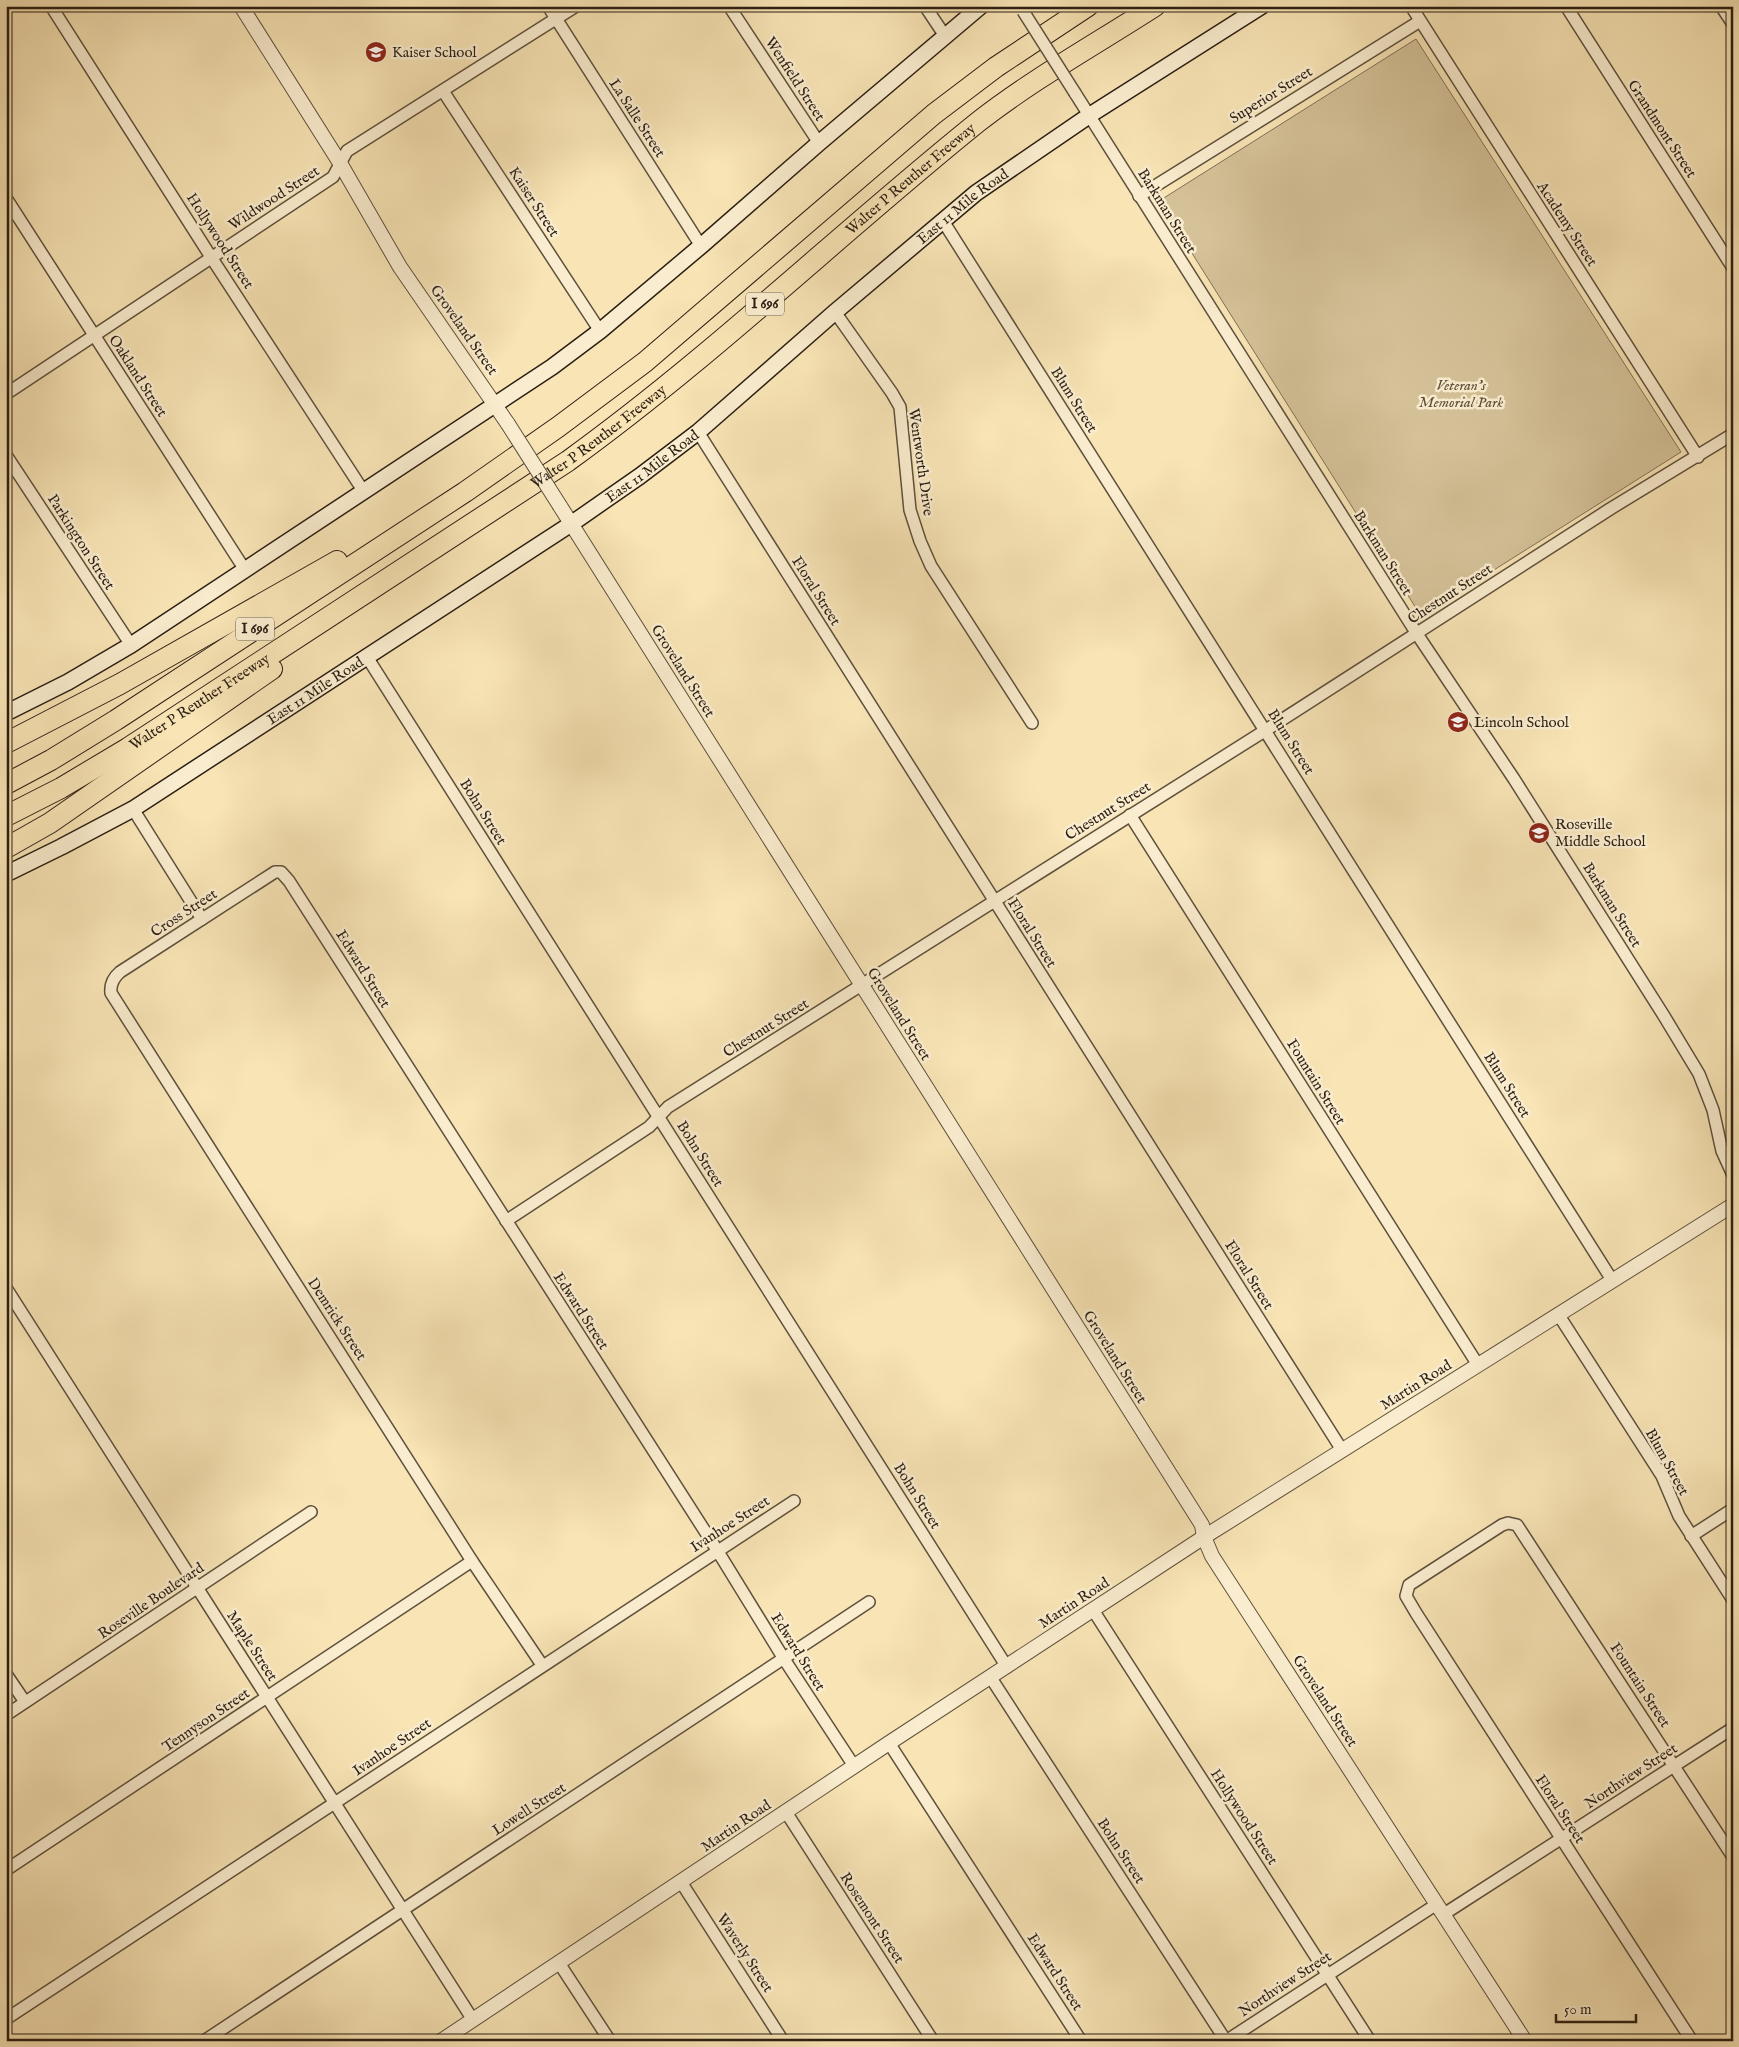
<svg xmlns="http://www.w3.org/2000/svg" width="1739" height="2047" viewBox="0 0 1739 2047" font-family="'IM FELL English',serif">
  <style>
    .green { fill: #d5c299; stroke: #807056 }
    .lines { fill: none; stroke-linecap: round; stroke-linejoin: round }
    .minor-casing { stroke: #5e503c; stroke-width: 14 }
    .tertiary-casing { stroke: #5e503c; stroke-width: 16 }
    .secondary-casing { stroke: #2b1e13; stroke-width: 18 }
    .motorway-casing { stroke: #2b1e13; stroke-width: 22 }
    .minor { stroke: #faedcf; stroke-width: 11 }
    .tertiary { stroke: #faedcf; stroke-width: 14 }
    .secondary { stroke: #faedcf; stroke-width: 15 }
    .motorway { stroke: #f8e4b5; stroke-width: 20 }
    .minor-bridge-casing { stroke: #5e503c; stroke-width: 14; stroke-linecap: butt }
    .tertiary-bridge-casing { stroke: #5e503c; stroke-width: 16; stroke-linecap: butt }
    .minor-bridge { stroke: #faedcf; stroke-width: 11 }
    .tertiary-bridge { stroke: #faedcf; stroke-width: 14 }
    .labels { text-anchor: middle; dominant-baseline: central; stroke-width: 5; stroke-linejoin: round; paint-order: stroke }
    .shield { fill: #faedcf; stroke: #695c4b; stroke-width: 1 }
    .shield-label { font-size: 14px; font-weight: bold; fill: #2b1e13 }
    .poi-label { font-size: 15px; fill: #2b1e13; stroke: #faedcf; text-anchor: start }
    .street-label { font-size: 15px; fill: #2b1e13; stroke: #faedcf }
    .park-label { font-size: 15px; font-style: italic; fill: #5e4f3b; stroke: #faedcf }
  </style>
  <rect width="100%" height="100%" fill="#f8e4b5"/>
  <filter id="stains"><feTurbulence type="fractalNoise" baseFrequency=".004" numOctaves="4"/><feColorMatrix values="0 0 0 0 .2 0 0 0 0 .09 0 0 0 0 .02 0 0 0 .5 -.17"/></filter>
  <radialGradient id="worn" r=".72"><stop offset=".6" stop-color="#630" stop-opacity="0"/><stop offset="1" stop-color="#630" stop-opacity=".3"/></radialGradient>
  <path class="green" d="M 1416,39 L 1681,452 L 1421,616 L 1159,201 Z"/>
  <g class="lines">
    <g class="minor-casing">
      <g id="minor">
        <path d="M 51,6 L 211,257 L 364,492"/>
        <path d="M 548,6 L 701,246"/>
        <path d="M 729,6 L 819,143"/>
        <path d="M 925,6 L 945,36"/>
        <path d="M 1411,6 L 1698,457"/>
        <path d="M 1566,6 L 1733,268"/>
        <path d="M 1721,6 L 1733,24"/>
        <path d="M 443,91 L 600,331"/>
        <path d="M 1075,93 L 1417,634 L 1514,779 L 1664,1016 L 1699,1074 L 1713,1110 L 1722,1151 L 1733,1175"/>
        <path d="M 1139,196 L 1420,21"/>
        <path d="M 6,198 L 245,570"/>
        <path d="M 943,221 L 1612,1280"/>
        <path d="M 835,312 L 892,393 L 900,407 L 910,510 L 920,541 L 931,566 L 1032,723"/>
        <path d="M 6,394 L 333,177 L 347,151 L 576,6"/>
        <path d="M 698,432 L 1342,1450"/>
        <path d="M 6,455 L 131,645"/>
        <path d="M 367,657 L 1007,1667"/>
        <path d="M 133,809 L 202,919"/>
        <path d="M 1130,815 L 1478,1365"/>
        <path d="M 506,1221 L 649,1127 L 668,1107 L 1266,730 L 1610,509 L 1733,434"/>
        <path d="M 6,1288 L 473,2020"/>
        <path d="M 1558,1314 L 1662,1476 L 1679,1516 L 1733,1600"/>
        <path d="M 1691,1536 L 1733,1509"/>
        <path d="M 1093,1610 L 1370,2041"/>
        <path d="M 542,1665 L 472,1561 L 111,993 C 110,984 113,978 120,972 L 275,872 L 281,872 L 289,881 L 717,1550 L 784,1659 L 854,1766"/>
        <path d="M 6,1674 L 25,1702"/>
        <path d="M 991,1678 L 1226,2041"/>
        <path d="M 6,1715 L 311,1512"/>
        <path d="M 889,1743 L 1081,2041"/>
        <path d="M 786,1812 L 933,2041"/>
        <path d="M 6,1870 L 472,1561"/>
        <path d="M 681,1882 L 783,2041"/>
        <path d="M 1444,1914 L 1733,1728"/>
        <path d="M 559,1963 L 610,2041"/>
        <path d="M 6,2019 L 794,1501"/>
        <path d="M 454,2032 L 460,2041"/>
        <path d="M 204,2041 L 869,1602"/>
        <path d="M 1226,2041 L 1437,1904"/>
        <path d="M 1692,2041 L 1416,1613 L 1406,1596 L 1409,1585 L 1502,1525 L 1508,1523 L 1517,1525 L 1733,1857"/>
      </g>
    </g>
    <g class="tertiary-casing">
      <g id="tertiary">
        <path d="M 241,6 L 340,163 L 400,267 L 508,424"/>
        <path d="M 560,506 L 1202,1525 L 1204,1537 L 1212,1556 L 1525,2041"/>
        <path d="M 441,2041 L 889,1743 L 1204,1537 L 1733,1205"/>
      </g>
    </g>
    <g class="secondary-casing">
      <g id="secondary">
        <path d="M 6,713 L 68,682 L 131,645 L 552,367 L 600,331 L 701,246 L 819,143 L 981,6"/>
        <path id="s1" d="M 6,874 L 61,847 L 133,809 L 571,524 L 640,476 L 698,432 L 835,312 L 976,193 L 1090,115 L 1262,6"/>
      </g>
    </g>
    <g class="motorway-casing">
      <g id="motorway">
        <path d="M 6,743 L 120,684 L 337,561"/>
        <path d="M 6,784 L 51,760 L 116,720 L 465,492 L 558,427 L 645,362 L 934,114 L 996,67 L 1088,6"/>
        <path id="s2" d="M 6,816 L 61,788 L 128,748 L 568,461 C 712,357 839,234 978,122 C 1033,79 1096,44 1155,6"/>
        <path d="M 6,848 L 50,823 L 272,669"/>
      </g>
    </g>
    <use href="#minor" class="minor"/>
    <use href="#tertiary" class="tertiary"/>
    <use href="#secondary" class="secondary"/>
    <use href="#motorway" class="motorway"/>
    <g class="minor-bridge-casing">
      <path id="minor-bridge" d="M 1023,11 L 1075,93"/>
    </g>
    <g class="tertiary-bridge-casing">
      <path id="tertiary-bridge" d="M 508,424 L 560,506"/>
    </g>
    <use href="#minor-bridge" class="minor-bridge"/>
    <use href="#tertiary-bridge" class="tertiary-bridge"/>
  </g>
  <defs>
    <g id="school-disc" transform="scale(1.125)"><circle r="9.5" fill="#8f2418" stroke="#faedcf"/><path d="M0-5L7-2L0 1L-7-2ZM-4 1L0 2.5L4 1V4Q0 6-4 4Z" fill="#fff"/></g>
  </defs>
  <g fill-rule="evenodd">
    <use href="#school-disc" x="376" y="52"/>
    <use href="#school-disc" x="1458" y="722"/>
    <use href="#school-disc" x="1539" y="833"/>
  </g>
  <g class="labels">
    <g class="shield">
      <rect x="746" y="292.5" width="38" height="23" rx="4"/>
      <rect x="236" y="617.5" width="38" height="23" rx="4"/>
    </g>
    <g class="shield-label">
      <text x="765" y="304">I 696</text>
      <text x="255" y="629">I 696</text>
    </g>
    <g class="poi-label">
      <text x="392" y="52">Kaiser School</text>
      <text x="1474" y="722">Lincoln School</text>
      <text x="1555" y="824">Roseville<tspan x="1555" dy="17">Middle School</tspan></text>
    </g>
    <g class="street-label">
      <text transform="translate(795 79) rotate(57)">Wenfield Street</text>
      <text transform="translate(1271 95) rotate(-32)">Superior Street</text>
      <text transform="translate(637 118) rotate(57)">La Salle Street</text>
      <text transform="translate(1662 129) rotate(57)">Grandmont Street</text>
      <text stroke="none"><textPath href="#s2" startOffset="1109">Walter P Reuther Freeway</textPath></text>
      <text transform="translate(274 198) rotate(-33)">Wildwood Street</text>
      <text transform="translate(534 202) rotate(57)">Kaiser Street</text>
      <text stroke="none"><textPath href="#s1" startOffset="1170">East 11 Mile Road</textPath></text>
      <text transform="translate(1167 211) rotate(58)">Barkman Street</text>
      <text transform="translate(1567 224) rotate(57)">Academy Street</text>
      <text transform="translate(220 241) rotate(57)">Hollywood Street</text>
      <text transform="translate(464 330) rotate(55)">Groveland Street</text>
      <text transform="translate(138 376) rotate(57)">Oakland Street</text>
      <text transform="translate(1074 400) rotate(58)">Blum Street</text>
      <text stroke="none"><textPath href="#s2" startOffset="704">Walter P Reuther Freeway</textPath></text>
      <text transform="translate(921 462) rotate(82)">Wentworth Drive</text>
      <text stroke="none"><textPath href="#s1" startOffset="765">East 11 Mile Road</textPath></text>
      <text transform="translate(81 542) rotate(57)">Parkington Street</text>
      <text transform="translate(1383 553) rotate(58)">Barkman Street</text>
      <text transform="translate(816 591) rotate(58)">Floral Street</text>
      <text transform="translate(1450 594) rotate(-33)">Chestnut Street</text>
      <text transform="translate(683 671) rotate(58)">Groveland Street</text>
      <text stroke="none"><textPath href="#s1" startOffset="360">East 11 Mile Road</textPath></text>
      <text stroke="none"><textPath href="#s2" startOffset="225">Walter P Reuther Freeway</textPath></text>
      <text transform="translate(1291 742) rotate(58)">Blum Street</text>
      <text transform="translate(1108 811) rotate(-32)">Chestnut Street</text>
      <text transform="translate(483 812) rotate(58)">Bohn Street</text>
      <text transform="translate(1612 905) rotate(58)">Barkman Street</text>
      <text transform="translate(184 913) rotate(-33)">Cross Street</text>
      <text transform="translate(1032 933) rotate(58)">Floral Street</text>
      <text transform="translate(363 969) rotate(58)">Edward Street</text>
      <text transform="translate(899 1014) rotate(58)">Groveland Street</text>
      <text transform="translate(766 1028) rotate(-32)">Chestnut Street</text>
      <text transform="translate(1316 1082) rotate(58)">Fountain Street</text>
      <text transform="translate(1507 1085) rotate(58)">Blum Street</text>
      <text transform="translate(700 1154) rotate(58)">Bohn Street</text>
      <text transform="translate(1249 1275) rotate(58)">Floral Street</text>
      <text transform="translate(581 1311) rotate(57)">Edward Street</text>
      <text transform="translate(337 1319) rotate(57)">Demrick Street</text>
      <text transform="translate(1115 1357) rotate(58)">Groveland Street</text>
      <text transform="translate(1416 1385) rotate(-32)">Martin Road</text>
      <text transform="translate(1667 1462) rotate(61)">Blum Street</text>
      <text transform="translate(917 1496) rotate(58)">Bohn Street</text>
      <text transform="translate(730 1524) rotate(-33)">Ivanhoe Street</text>
      <text transform="translate(151 1601) rotate(-34)">Roseville Boulevard</text>
      <text transform="translate(1074 1603) rotate(-33)">Martin Road</text>
      <text transform="translate(252 1646) rotate(57)">Maple Street</text>
      <text transform="translate(798 1652) rotate(58)">Edward Street</text>
      <text transform="translate(1640 1685) rotate(57)">Fountain Street</text>
      <text transform="translate(1325 1701) rotate(57)">Groveland Street</text>
      <text transform="translate(206 1720) rotate(-34)">Tennyson Street</text>
      <text transform="translate(392 1747) rotate(-34)">Ivanhoe Street</text>
      <text transform="translate(1631 1776) rotate(-33)">Northview Street</text>
      <text transform="translate(529 1809) rotate(-33)">Lowell Street</text>
      <text transform="translate(1560 1809) rotate(57)">Floral Street</text>
      <text transform="translate(1244 1817) rotate(57)">Hollywood Street</text>
      <text transform="translate(736 1826) rotate(-34)">Martin Road</text>
      <text transform="translate(1121 1851) rotate(57)">Bohn Street</text>
      <text transform="translate(872 1918) rotate(57)">Rosemont Street</text>
      <text transform="translate(745 1953) rotate(57)">Waverly Street</text>
      <text transform="translate(1055 1972) rotate(57)">Edward Street</text>
      <text transform="translate(1285 1984) rotate(-33)">Northview Street</text>
    </g>
    <g class="park-label">
      <text x="1461" y="385">Veteran's<tspan x="1461" dy="17">Memorial Park</tspan></text>
    </g>
  </g>
  <rect width="1739" height="2047" fill="none" stroke="#f8e4b5" stroke-width="25"/>
  <rect x="8" y="8" width="1724" height="2032" fill="none" stroke="#2b1e13" stroke-width="2.5"/>
  <rect x="12" y="12" width="1714" height="2022" fill="none" stroke="#2b1e13"/>
  <path d="M1556 2014v8h80v-8" fill="none" stroke="#2b1e13" stroke-width="2.5"/>
  <text x="1564" y="2014" font-size="15" fill="#2b1e13" stroke="#faedcf" stroke-width="4" paint-order="stroke">50 m</text>
  <rect width="100%" height="100%" filter="url(#stains)"/>
  <rect width="100%" height="100%" fill="url(#worn)"/>
</svg>
